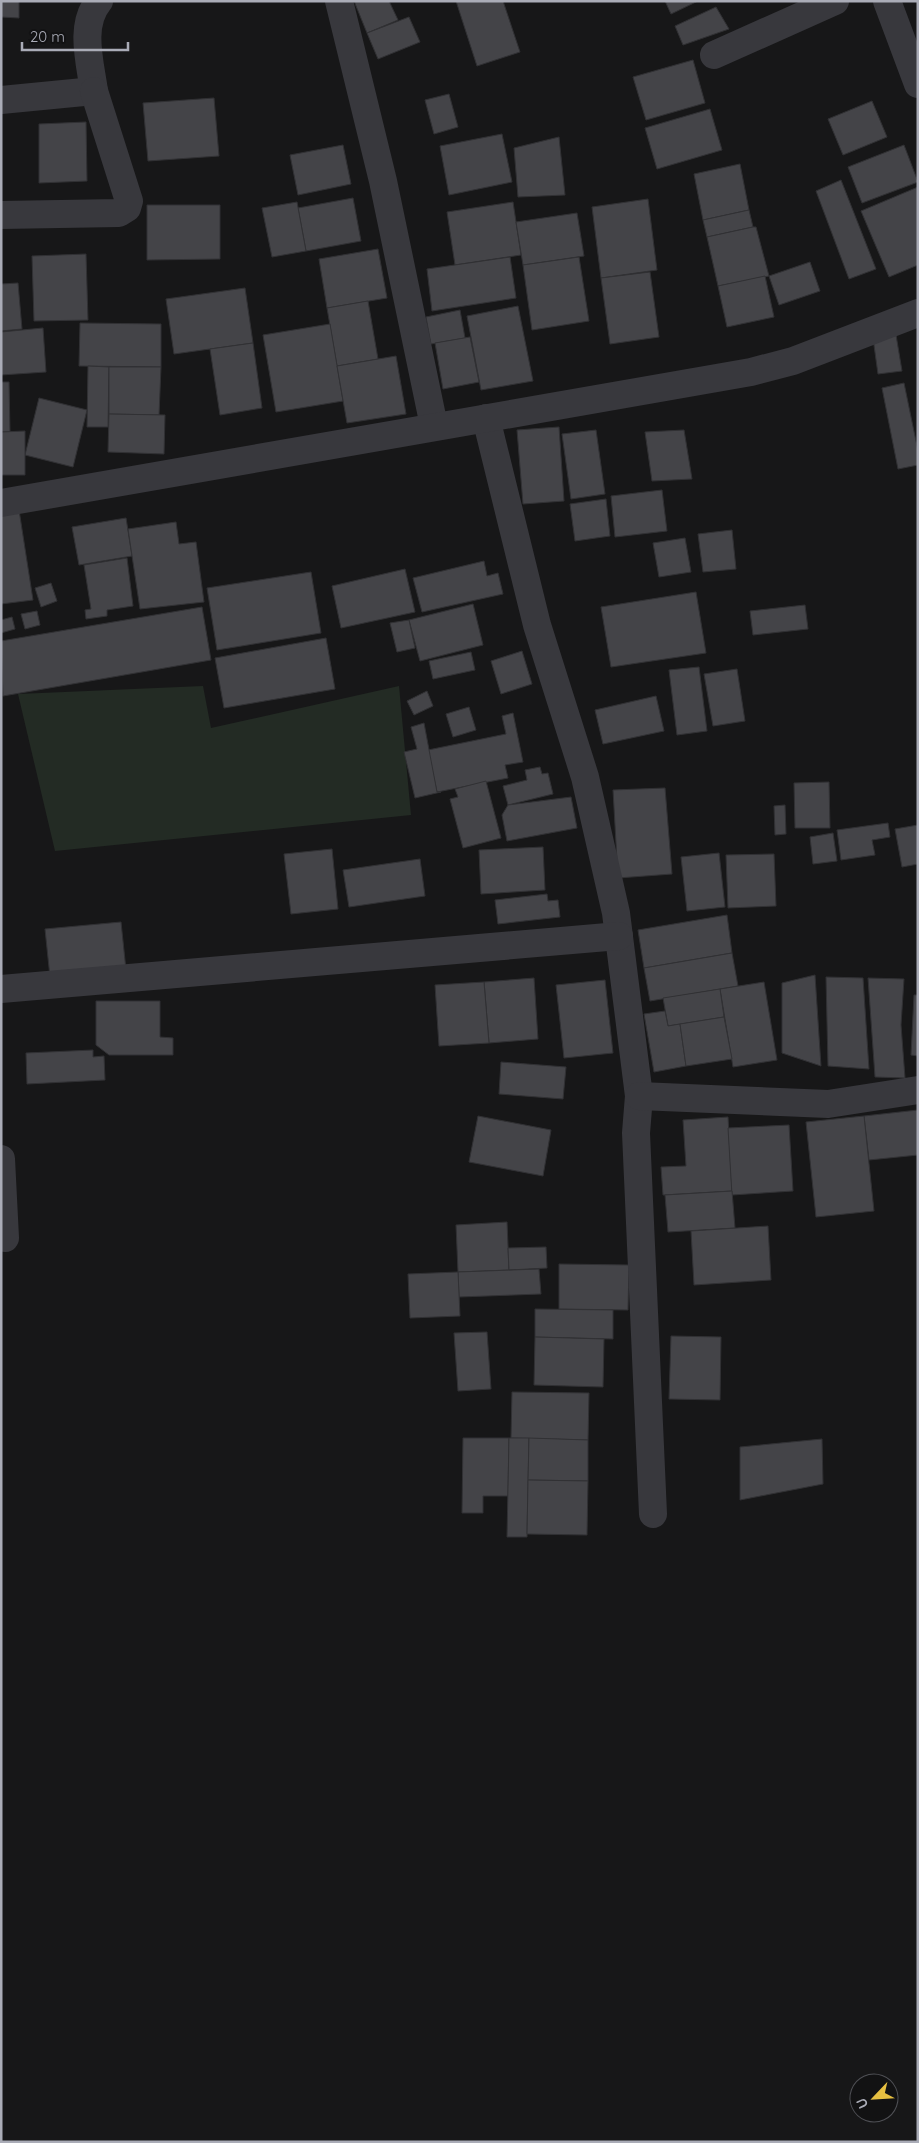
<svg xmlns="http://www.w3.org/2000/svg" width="919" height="2143" viewBox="0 0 919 2143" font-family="Quicksand,sans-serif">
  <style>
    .green { fill: #232b24 }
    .building { fill: #444448; stroke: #313134 }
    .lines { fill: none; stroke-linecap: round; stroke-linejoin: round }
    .street { stroke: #38383d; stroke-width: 28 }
  </style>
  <rect width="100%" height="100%" fill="#171718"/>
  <path class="green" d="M 203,686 L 211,728 L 399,686 L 411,815 L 55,851 L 18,694 Z"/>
  <g class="building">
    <path d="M 1,1 L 19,1 L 19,18 L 1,17 Z"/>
    <path d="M 354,1 L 389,1 L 398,20 L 367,33 Z"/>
    <path d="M 456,1 L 503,1 L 520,52 L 477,66 Z"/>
    <path d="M 665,1 L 698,1 L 671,14 Z"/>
    <path d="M 716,7 L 729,29 L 683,45 L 675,26 Z"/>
    <path d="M 409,17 L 420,42 L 378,59 L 367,33 Z"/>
    <path d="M 693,60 L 705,103 L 646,120 L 633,77 Z"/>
    <path d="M 449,94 L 458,127 L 434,134 L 425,100 Z"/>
    <path d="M 214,98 L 219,156 L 148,161 L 143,103 Z"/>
    <path d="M 872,101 L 887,137 L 843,155 L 828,119 Z"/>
    <path d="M 710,109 L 722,150 L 657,169 L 645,128 Z"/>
    <path d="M 86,122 L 87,181 L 39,183 L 39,124 Z"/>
    <path d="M 502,134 L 512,182 L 449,195 L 440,146 Z"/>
    <path d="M 559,137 L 565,195 L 518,197 L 514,148 Z"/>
    <path d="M 343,145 L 351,184 L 298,195 L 290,155 Z"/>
    <path d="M 904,145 L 918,182 L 862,203 L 848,167 Z"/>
    <path d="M 740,164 L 749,210 L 703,220 L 694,174 Z"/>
    <path d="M 841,180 L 876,269 L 849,279 L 816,191 Z"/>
    <path d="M 918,187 L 918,265 L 889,277 L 861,211 Z"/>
    <path d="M 353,198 L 361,241 L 306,251 L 298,208 Z"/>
    <path d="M 648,199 L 657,270 L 601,278 L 592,207 Z"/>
    <path d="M 297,202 L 306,251 L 272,257 L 262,208 Z"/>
    <path d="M 513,202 L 521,255 L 455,265 L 447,212 Z"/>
    <path d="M 147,205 L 220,205 L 220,259 L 147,260 Z"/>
    <path d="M 749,210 L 753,227 L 707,237 L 703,220 Z"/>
    <path d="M 577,213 L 584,256 L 523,265 L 516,222 Z"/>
    <path d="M 753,227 L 756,227 L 769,276 L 718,286 L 707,237 Z"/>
    <path d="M 378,249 L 387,298 L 327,308 L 319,259 Z"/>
    <path d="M 86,254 L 88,320 L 34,321 L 32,256 Z"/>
    <path d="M 510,257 L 516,298 L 432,311 L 427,269 Z"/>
    <path d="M 579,257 L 589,321 L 532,330 L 523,265 Z"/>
    <path d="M 810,262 L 820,291 L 779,305 L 769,276 Z"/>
    <path d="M 650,272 L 659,337 L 610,344 L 601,278 Z"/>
    <path d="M 765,276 L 774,317 L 727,327 L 718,286 Z"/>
    <path d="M 18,283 L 22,329 L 1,331 L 1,284 Z"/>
    <path d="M 245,288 L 253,343 L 174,354 L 166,299 Z"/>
    <path d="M 368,301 L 378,359 L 337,366 L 327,308 Z"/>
    <path d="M 518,306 L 533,381 L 481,390 L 467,316 Z"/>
    <path d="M 460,310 L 465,338 L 431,344 L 426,317 Z"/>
    <path d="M 80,323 L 161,324 L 161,367 L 79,366 Z"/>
    <path d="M 330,324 L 343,401 L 276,412 L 263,335 Z"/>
    <path d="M 43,328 L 46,372 L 1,375 L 1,332 Z"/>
    <path d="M 896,335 L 902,371 L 878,374 L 873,338 Z"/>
    <path d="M 470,337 L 479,382 L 443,389 L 435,343 Z"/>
    <path d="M 253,343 L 262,408 L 220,415 L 210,349 Z"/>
    <path d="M 396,356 L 406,414 L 347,423 L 337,366 Z"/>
    <path d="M 88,366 L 109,367 L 108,427 L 87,427 Z"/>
    <path d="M 109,367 L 161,367 L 159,415 L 109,414 Z"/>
    <path d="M 1,382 L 9,382 L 10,432 L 1,432 Z"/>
    <path d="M 904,383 L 918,451 L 918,465 L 898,469 L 882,388 Z"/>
    <path d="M 39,398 L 87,410 L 73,467 L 25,455 Z"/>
    <path d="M 109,414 L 165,415 L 164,454 L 108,452 Z"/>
    <path d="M 559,427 L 564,501 L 523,504 L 517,430 Z"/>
    <path d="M 596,430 L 605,494 L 571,499 L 562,434 Z"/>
    <path d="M 684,430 L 692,479 L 652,481 L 645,432 Z"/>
    <path d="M 25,431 L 25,475 L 1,475 L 1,432 Z"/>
    <path d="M 662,490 L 667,531 L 615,537 L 611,496 Z"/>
    <path d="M 606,499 L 610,536 L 575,541 L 570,504 Z"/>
    <path d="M 19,510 L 33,600 L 1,604 L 1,513 Z"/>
    <path d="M 126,518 L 132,556 L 79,565 L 72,527 Z"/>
    <path d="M 176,522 L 179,544 L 196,542 L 204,602 L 140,609 L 128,529 Z"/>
    <path d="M 732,530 L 736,569 L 703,572 L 698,534 Z"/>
    <path d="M 685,538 L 691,572 L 659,577 L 653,543 Z"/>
    <path d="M 127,558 L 133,606 L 107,610 L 107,616 L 86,619 L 85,610 L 91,609 L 84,565 Z"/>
    <path d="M 484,561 L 487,576 L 498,573 L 503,594 L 422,612 L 413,578 Z"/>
    <path d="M 405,569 L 415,612 L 341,628 L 332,586 Z"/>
    <path d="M 311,572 L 321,633 L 217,650 L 207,588 Z"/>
    <path d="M 51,583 L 57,601 L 41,607 L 35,588 Z"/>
    <path d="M 696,592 L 706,653 L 611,667 L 601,607 Z"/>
    <path d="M 473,604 L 483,645 L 420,661 L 409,620 Z"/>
    <path d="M 805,605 L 808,629 L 753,635 L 750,611 Z"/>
    <path d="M 202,607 L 211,660 L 3,696 L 1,641 Z"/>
    <path d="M 37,611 L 40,625 L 25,629 L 21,614 Z"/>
    <path d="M 12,617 L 15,629 L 1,633 L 1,620 Z"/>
    <path d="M 409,620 L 415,648 L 397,652 L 390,623 Z"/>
    <path d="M 326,638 L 335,689 L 224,708 L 215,658 Z"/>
    <path d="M 522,651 L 532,684 L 501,694 L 491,661 Z"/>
    <path d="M 471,652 L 475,670 L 433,679 L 429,661 Z"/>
    <path d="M 699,667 L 707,731 L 677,735 L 669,670 Z"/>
    <path d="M 737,669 L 745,721 L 713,726 L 704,674 Z"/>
    <path d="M 427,691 L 433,706 L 414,715 L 407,701 Z"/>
    <path d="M 656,696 L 664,731 L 603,744 L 595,710 Z"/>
    <path d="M 469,707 L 476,730 L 453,737 L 446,714 Z"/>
    <path d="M 513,713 L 523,762 L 505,765 L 508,778 L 437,792 L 428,750 L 506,734 L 502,716 Z"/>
    <path d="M 424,723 L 437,792 L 441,792 L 415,798 L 404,752 L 417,749 L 411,727 Z"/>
    <path d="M 540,767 L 542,774 L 548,773 L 553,794 L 508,805 L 503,786 L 527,780 L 525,770 Z"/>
    <path d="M 486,781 L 501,838 L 463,848 L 450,799 L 458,797 L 455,789 Z"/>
    <path d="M 829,782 L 830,828 L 795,828 L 794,783 Z"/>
    <path d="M 665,788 L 672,874 L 618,878 L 613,790 Z"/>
    <path d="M 571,797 L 577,828 L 507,841 L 502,815 L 508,805 Z"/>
    <path d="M 785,805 L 786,834 L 775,835 L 774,806 Z"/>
    <path d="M 888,823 L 890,837 L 872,840 L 875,855 L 841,860 L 837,830 Z"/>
    <path d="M 918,825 L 918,864 L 902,867 L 895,829 Z"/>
    <path d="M 833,833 L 837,861 L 813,864 L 810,837 Z"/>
    <path d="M 543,847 L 545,890 L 481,894 L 479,850 Z"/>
    <path d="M 332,849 L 338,909 L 291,914 L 284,854 Z"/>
    <path d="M 719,853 L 725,907 L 687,911 L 681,857 Z"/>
    <path d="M 774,854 L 776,906 L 728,908 L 726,855 Z"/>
    <path d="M 420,859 L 425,896 L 349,907 L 343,870 Z"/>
    <path d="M 547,894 L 548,901 L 558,900 L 560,917 L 498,924 L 495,900 Z"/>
    <path d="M 727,915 L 732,953 L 644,968 L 638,930 Z"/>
    <path d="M 121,922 L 126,970 L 50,977 L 45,929 Z"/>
    <path d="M 732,953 L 738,986 L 650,1001 L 644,968 Z"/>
    <path d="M 815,975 L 821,1066 L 782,1053 L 782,983 Z"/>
    <path d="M 826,977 L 863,978 L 869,1069 L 828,1066 Z"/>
    <path d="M 534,978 L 538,1039 L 489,1043 L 484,982 Z"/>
    <path d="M 868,978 L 904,979 L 901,1025 L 905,1078 L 875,1077 Z"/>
    <path d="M 605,980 L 613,1053 L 564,1058 L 556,985 Z"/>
    <path d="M 484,982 L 489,1043 L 439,1046 L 435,985 Z"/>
    <path d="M 764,982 L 777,1060 L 733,1067 L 720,989 Z"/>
    <path d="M 720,989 L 724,1017 L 668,1026 L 663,998 Z"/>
    <path d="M 914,995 L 918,995 L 918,1056 L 911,1055 Z"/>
    <path d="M 96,1001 L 160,1001 L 160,1037 L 173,1038 L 173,1055 L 109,1055 L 96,1045 Z"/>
    <path d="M 665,1011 L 668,1026 L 680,1024 L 686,1066 L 654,1072 L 644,1014 Z"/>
    <path d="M 724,1017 L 732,1059 L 686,1066 L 680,1024 Z"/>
    <path d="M 93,1050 L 93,1057 L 104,1056 L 105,1080 L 27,1084 L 26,1053 Z"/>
    <path d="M 501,1062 L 566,1067 L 563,1099 L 499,1094 Z"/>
    <path d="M 918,1110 L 918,1155 L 869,1160 L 864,1116 Z"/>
    <path d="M 478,1116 L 551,1130 L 543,1176 L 469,1162 Z"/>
    <path d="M 864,1116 L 874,1211 L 816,1217 L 806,1122 Z"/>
    <path d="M 728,1117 L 732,1191 L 663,1195 L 661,1167 L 686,1166 L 683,1120 Z"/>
    <path d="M 789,1125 L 793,1191 L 732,1195 L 728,1128 Z"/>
    <path d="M 732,1191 L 735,1228 L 668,1232 L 665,1195 Z"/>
    <path d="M 507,1222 L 509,1270 L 458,1272 L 456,1225 Z"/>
    <path d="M 768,1226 L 771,1280 L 694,1285 L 691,1231 Z"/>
    <path d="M 546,1247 L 547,1268 L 509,1270 L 508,1248 Z"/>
    <path d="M 559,1264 L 629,1265 L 628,1310 L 559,1309 Z"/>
    <path d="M 539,1269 L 541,1294 L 459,1297 L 458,1272 Z"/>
    <path d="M 458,1272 L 460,1316 L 410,1318 L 408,1274 Z"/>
    <path d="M 535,1309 L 613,1310 L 613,1339 L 535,1337 Z"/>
    <path d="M 487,1332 L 491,1389 L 458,1391 L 454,1333 Z"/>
    <path d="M 671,1336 L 721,1337 L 720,1400 L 669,1399 Z"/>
    <path d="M 535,1337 L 604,1339 L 603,1387 L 534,1385 Z"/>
    <path d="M 512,1392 L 589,1393 L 588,1440 L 511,1438 Z"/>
    <path d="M 463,1438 L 509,1438 L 508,1496 L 483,1496 L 483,1513 L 462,1513 Z"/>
    <path d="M 509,1438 L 529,1438 L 527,1537 L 507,1537 Z"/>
    <path d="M 529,1438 L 588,1440 L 588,1481 L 528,1480 Z"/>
    <path d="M 822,1439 L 823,1484 L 740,1500 L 740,1447 Z"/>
    <path d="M 528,1480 L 588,1481 L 587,1535 L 527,1534 Z"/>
  </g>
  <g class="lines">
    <g class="street">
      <path d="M 339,1 L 383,181 L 434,426"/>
      <path d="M 887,1 L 918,84"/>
      <path d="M 714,55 L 835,1"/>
      <path d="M 1,100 L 94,91 C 90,62 79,25 99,1"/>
      <path d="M 1,215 L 119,213 L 127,208 L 129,201 L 94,91"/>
      <path d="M 486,418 L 537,625 L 585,777 L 616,913 L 639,1096 L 636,1133 L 653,1514"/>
      <path d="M 1,503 L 751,372 L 793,361 L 918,313"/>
      <path d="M 1,989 L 619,936"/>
      <path d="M 639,1096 L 828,1104 L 918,1090"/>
      <path d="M 1,1159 L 5,1238"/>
    </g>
  </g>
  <rect width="919" height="2143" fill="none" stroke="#aaacb7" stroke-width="5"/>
  <g transform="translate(874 2098) rotate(245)"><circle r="24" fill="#121213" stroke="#4f5055"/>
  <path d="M0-4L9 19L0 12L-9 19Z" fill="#e6bf41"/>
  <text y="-8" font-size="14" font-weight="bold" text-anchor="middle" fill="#aaacb7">U</text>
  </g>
  <path d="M22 42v8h106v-8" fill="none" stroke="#aaacb7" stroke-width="2.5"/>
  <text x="30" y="42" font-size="15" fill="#aaacb7" stroke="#121213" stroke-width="4" paint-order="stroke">20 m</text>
</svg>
